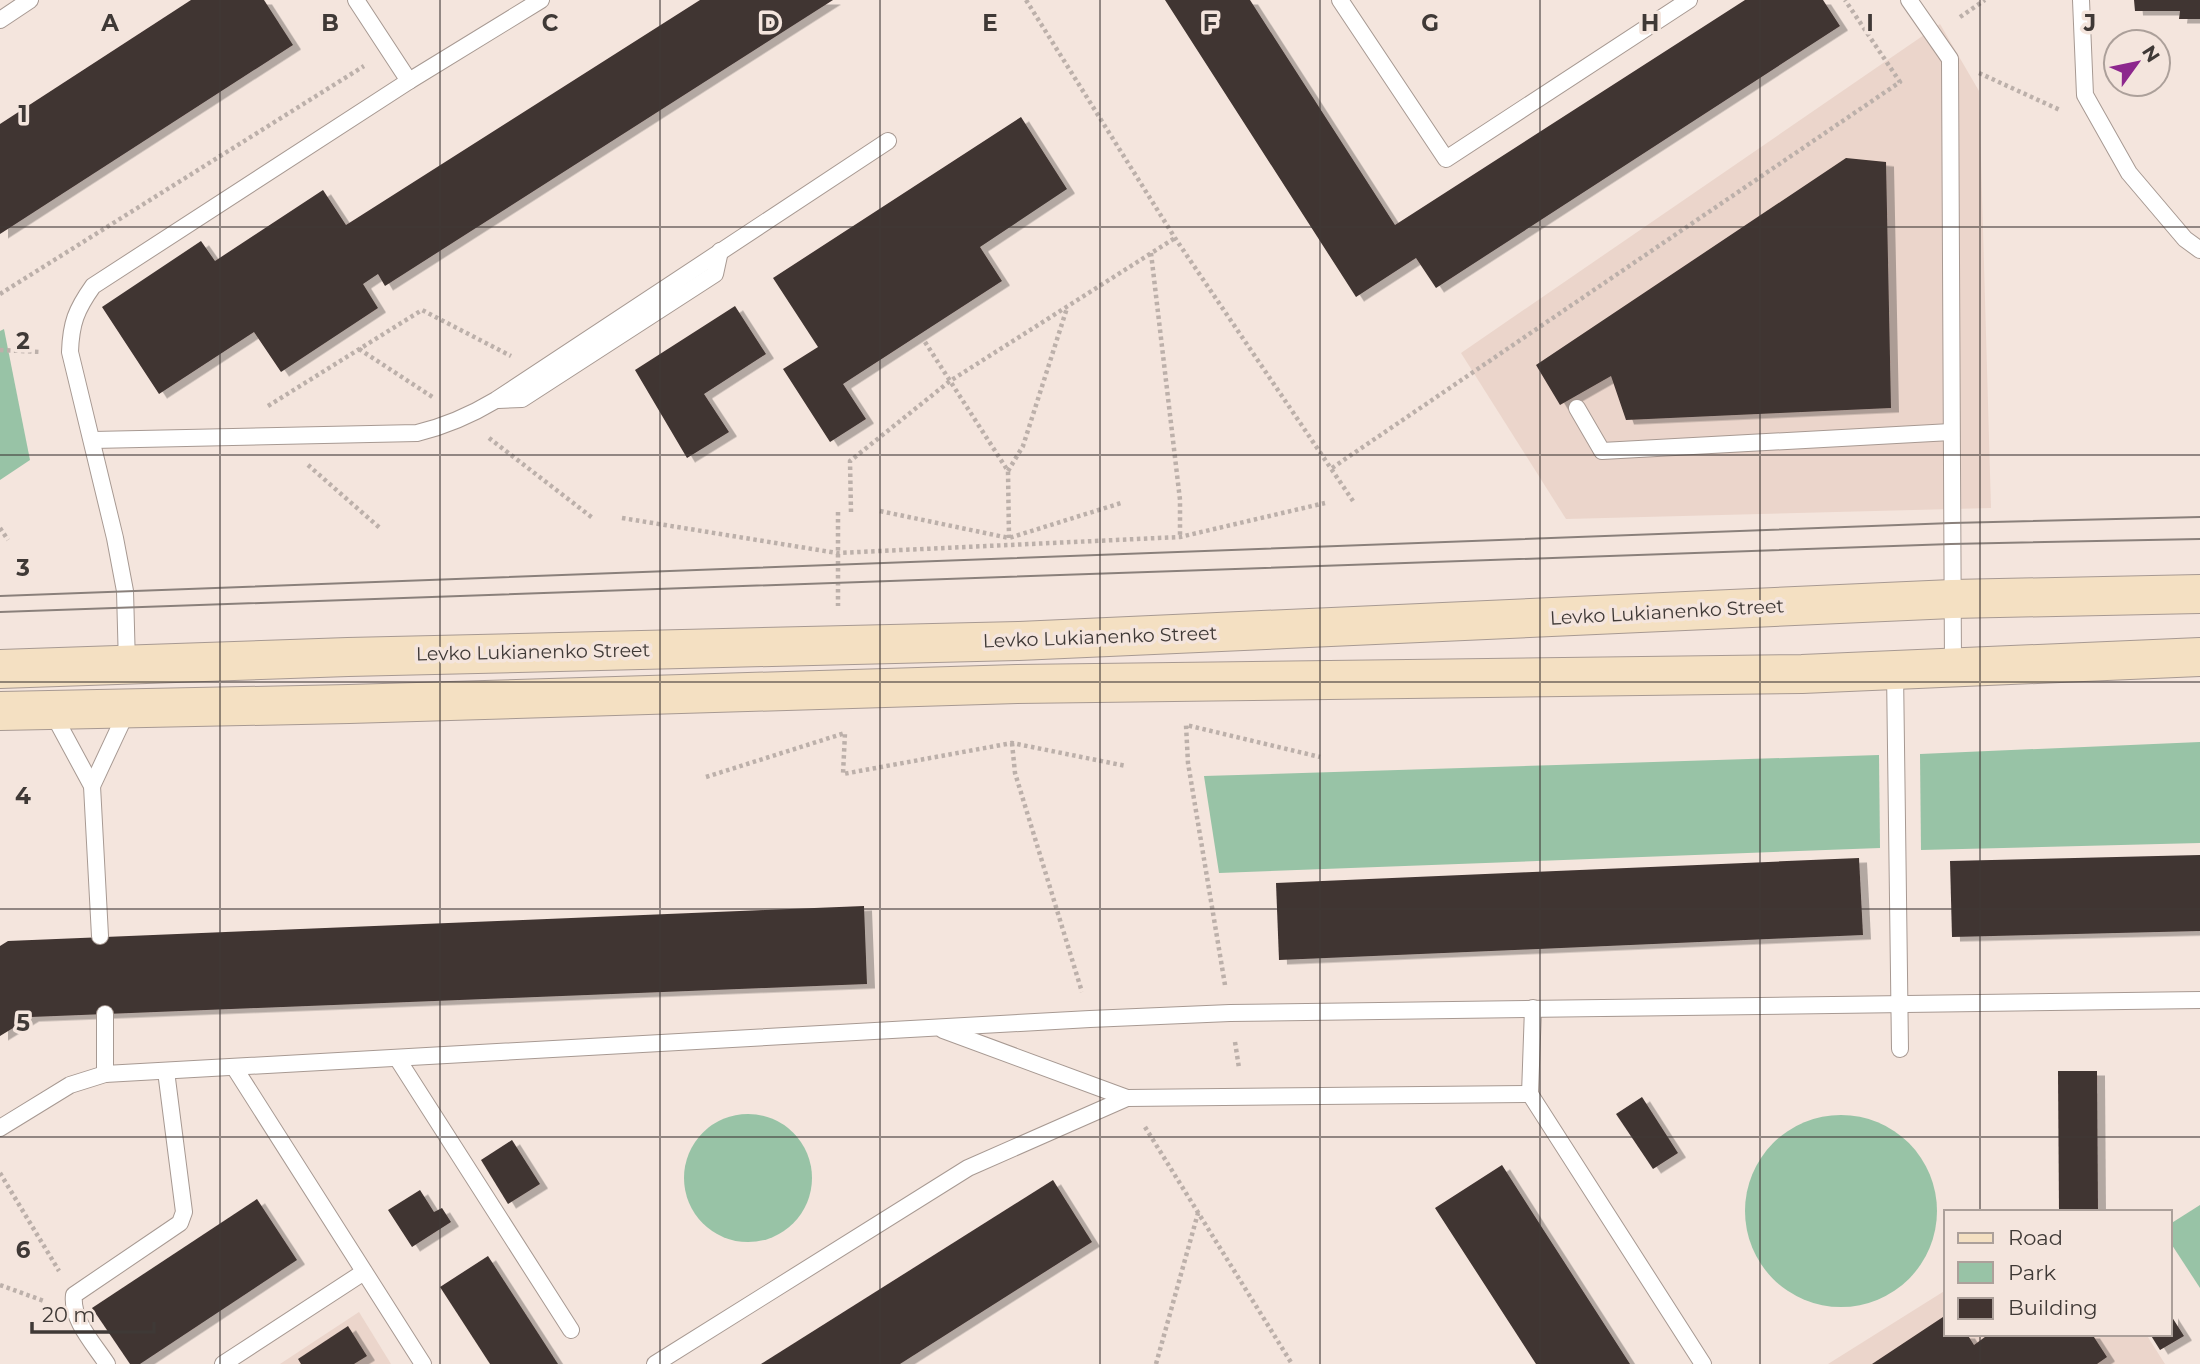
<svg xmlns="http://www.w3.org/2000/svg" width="2200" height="1364" viewBox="0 0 2200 1364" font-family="Montserrat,sans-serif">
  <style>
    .built { fill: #ebd5cb }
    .green { fill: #98c3a6 }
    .building { fill: #413431; filter: url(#shadow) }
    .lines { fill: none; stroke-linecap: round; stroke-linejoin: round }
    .lane-casing { stroke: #a79992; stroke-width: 18 }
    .secondary-casing { stroke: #a79992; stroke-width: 40 }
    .path { stroke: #bcb0aa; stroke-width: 4.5; stroke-dasharray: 3.5 3.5; stroke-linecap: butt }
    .lane { stroke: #fff; stroke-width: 16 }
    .secondary { stroke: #f4e0c2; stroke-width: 38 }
    .tram { stroke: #8a807b; stroke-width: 2 }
    .grid { fill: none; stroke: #3f3936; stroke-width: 2; stroke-opacity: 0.55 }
    .labels { text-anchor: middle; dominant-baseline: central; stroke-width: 7; stroke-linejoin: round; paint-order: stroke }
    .street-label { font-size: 19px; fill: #3f3936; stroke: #f4e5dd }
    .grid-label { font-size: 23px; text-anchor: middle; font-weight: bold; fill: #3f3936; stroke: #f4e5dd; stroke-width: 7; stroke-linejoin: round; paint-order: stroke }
  </style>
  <defs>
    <filter id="shadow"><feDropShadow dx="8" dy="4.5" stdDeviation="0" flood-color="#0004"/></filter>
  </defs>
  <rect width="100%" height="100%" fill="#f4e5dd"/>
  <g class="built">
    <path d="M 1940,24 L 1979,91 L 1991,508 L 1566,519 L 1461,353 Z"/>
    <path d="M 1946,1290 L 1946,1334 L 2146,1334 L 2165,1364 L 1828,1364 Z"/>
    <path d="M 359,1312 L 391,1364 L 280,1364 Z"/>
  </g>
  <g class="green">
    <path d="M 4,329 L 30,460 L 0,480 L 0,331 Z"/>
    <path d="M 2200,742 L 2200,843 L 1921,850 L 1920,754 Z"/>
    <path d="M 1879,755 L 1880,848 L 1219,873 L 1204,776 Z"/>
    <circle cx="748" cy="1178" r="64"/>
    <circle cx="1841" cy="1211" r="96"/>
    <path d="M 2200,1205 L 2200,1288 L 2170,1242 L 2170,1224 Z"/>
  </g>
  <g class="building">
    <path d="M 191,0 L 264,0 L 293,45 L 0,234 L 0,124 Z"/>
    <path d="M 700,0 L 833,0 L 385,286 L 378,274 L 363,284 L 378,308 L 281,372 L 254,332 L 159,394 L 102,307 L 201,241 L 215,261 L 323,190 L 346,225 Z"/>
    <path d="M 1165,0 L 1250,0 L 1395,225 L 1745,0 L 1823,0 L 1840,26 L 1436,288 L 1416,258 L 1356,297 Z"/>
    <path d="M 2134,0 L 2200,0 L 2200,19 L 2179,19 L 2180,11 L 2135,11 Z"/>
    <path d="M 1021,117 L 1067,189 L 980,247 L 1002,281 L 843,384 L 866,419 L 830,442 L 783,369 L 818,347 L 773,278 Z"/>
    <path d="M 1846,158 L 1886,162 L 1891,408 L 1626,420 L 1611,376 L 1560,405 L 1536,365 Z"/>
    <path d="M 735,306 L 766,354 L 704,394 L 729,432 L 687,458 L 635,370 Z"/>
    <path d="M 2200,855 L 2200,931 L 1952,937 L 1950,861 Z"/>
    <path d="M 1859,858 L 1863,935 L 1279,960 L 1276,883 Z"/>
    <path d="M 864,906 L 867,984 L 31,1017 L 0,1036 L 0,946 L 8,941 Z"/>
    <path d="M 2058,1071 L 2097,1071 L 2098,1212 L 2059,1212 Z"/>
    <path d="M 1642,1097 L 1678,1153 L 1653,1169 L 1616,1114 Z"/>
    <path d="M 512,1140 L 540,1184 L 508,1204 L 481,1160 Z"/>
    <path d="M 1502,1165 L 1541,1226 L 1630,1364 L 1536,1364 L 1435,1208 Z"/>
    <path d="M 1053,1180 L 1092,1242 L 900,1364 L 761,1364 Z"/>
    <path d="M 420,1190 L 434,1212 L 442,1208 L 451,1222 L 412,1247 L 388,1210 Z"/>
    <path d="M 257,1199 L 297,1260 L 140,1364 L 130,1364 L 92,1308 Z"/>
    <path d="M 488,1256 L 558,1364 L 490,1364 L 440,1287 Z"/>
    <path d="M 2170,1314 L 2184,1336 L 2160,1350 L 2150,1334 L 2170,1334 Z"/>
    <path d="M 1946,1315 L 1946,1334 L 1967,1334 L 1974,1345 L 1989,1334 L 2092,1334 L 2107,1357 L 2097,1364 L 1872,1364 Z"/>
    <path d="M 348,1326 L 367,1356 L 354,1364 L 301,1364 L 298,1359 Z"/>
  </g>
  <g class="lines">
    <g class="lane-casing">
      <g id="lane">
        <path d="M 356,0 L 409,81"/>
        <path d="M 1340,0 L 1446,159 L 1689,0"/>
        <path d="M 1909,0 L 1950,59 L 1953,667"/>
        <path d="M 2081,0 L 2085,95 L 2129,173 L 2185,239 L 2200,250"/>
        <path d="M 0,20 L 30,0"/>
        <path d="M 498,400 L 522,399 L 715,274 L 720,251"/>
        <path d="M 1577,408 L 1602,451 L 1951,432"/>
        <path d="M 93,440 L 417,433 C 446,426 471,415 496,400 L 888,141"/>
        <path d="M 127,665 L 125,591 L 115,538 L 70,352 C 71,323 76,310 93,286 L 409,81 L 541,0"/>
        <path d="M 1895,671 L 1900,1049"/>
        <path d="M 52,712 L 92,786 L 100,936"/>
        <path d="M 92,786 L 128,709"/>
        <path d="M 1533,1008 L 1530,1094 L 1703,1364"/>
        <path d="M 105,1014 L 105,1074"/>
        <path d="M 943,1030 L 1127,1098 L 1530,1094"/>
        <path d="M 397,1058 L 571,1330"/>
        <path d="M 234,1067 L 423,1364"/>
        <path d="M 0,1128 L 70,1085 L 105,1074 L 1090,1019 L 1230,1013 L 2200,1000"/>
        <path d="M 107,1364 C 94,1344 71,1320 74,1295 L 180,1223 L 184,1212 L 166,1071"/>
        <path d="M 223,1364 L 364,1272"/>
        <path d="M 655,1364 L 968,1168 L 1127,1098"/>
      </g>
    </g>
    <g class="secondary-casing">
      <g id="secondary">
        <path d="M 0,669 L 348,657 L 1019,641 L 1952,599 L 2200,594"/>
        <path d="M 0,711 L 349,704 L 1017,684 L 1802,674 L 2200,657"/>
      </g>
    </g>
    <g class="path">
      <path d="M 1026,0 L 1175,238 L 1353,501"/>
      <path d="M 1960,17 L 1985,0"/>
      <path d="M 1979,73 L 2060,110"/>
      <path d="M 1151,253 L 1180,500 L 1180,537"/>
      <path d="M 0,294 L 364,66"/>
      <path d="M 925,342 L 1008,471 L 1009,538"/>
      <path d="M 359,349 L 434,398"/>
      <path d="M 0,350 L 41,352"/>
      <path d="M 268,406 L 422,310 L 511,356"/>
      <path d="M 489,438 L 594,519"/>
      <path d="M 308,465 L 381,529"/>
      <path d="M 1332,468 L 1900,82 L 1845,0"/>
      <path d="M 1008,471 L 1023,446 L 1067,308"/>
      <path d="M 880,511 L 1009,538 L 1121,503"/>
      <path d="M 838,512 L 838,606"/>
      <path d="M 851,512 L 850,461 L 950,381 L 1175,238"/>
      <path d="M 622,518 L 837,553 L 1180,537 L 1325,503"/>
      <path d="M 0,528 L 8,540"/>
      <path d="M 1012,743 L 1015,773 L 1082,992"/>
      <path d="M 706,777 L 845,733 L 843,774 L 1012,743 L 1126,766"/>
      <path d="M 1225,985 L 1188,763 L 1186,725 L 1320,757"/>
      <path d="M 1235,1042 L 1239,1068"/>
      <path d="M 1145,1127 L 1292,1364"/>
      <path d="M 0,1173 L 59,1271"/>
      <path d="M 0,1285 L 44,1301"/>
      <path d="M 1156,1364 L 1198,1213"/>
    </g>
    <use href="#lane" class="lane"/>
    <use href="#secondary" class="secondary"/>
    <g class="tram">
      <path d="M 0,596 L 1952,523 L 2200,517"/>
      <path d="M 0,612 L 1951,544 L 2200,539"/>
    </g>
  </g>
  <path class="grid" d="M 220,0 L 220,1364M 440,0 L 440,1364M 660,0 L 660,1364M 880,0 L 880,1364M 1100,0 L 1100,1364M 1320,0 L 1320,1364M 1540,0 L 1540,1364M 1760,0 L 1760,1364M 1980,0 L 1980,1212M 0,227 L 2200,227M 0,455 L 2200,455M 0,682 L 2200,682M 0,909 L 2200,909M 0,1137 L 2200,1137M 1980,1334 L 1980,1364"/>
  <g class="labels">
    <g class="street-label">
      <text transform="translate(1667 612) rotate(-3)">Levko Lukianenko Street</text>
      <text transform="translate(1100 637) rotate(-2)">Levko Lukianenko Street</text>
      <text transform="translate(533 652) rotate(-1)">Levko Lukianenko Street</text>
    </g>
  </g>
  <g class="grid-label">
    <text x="110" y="31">A</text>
    <text x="330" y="31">B</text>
    <text x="550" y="31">C</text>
    <text x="770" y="31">D</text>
    <text x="990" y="31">E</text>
    <text x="1210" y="31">F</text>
    <text x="1430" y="31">G</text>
    <text x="1650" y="31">H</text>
    <text x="1870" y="31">I</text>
    <text x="2090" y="31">J</text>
    <text x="23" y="122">1</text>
    <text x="23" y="349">2</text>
    <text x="23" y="576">3</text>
    <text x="23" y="804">4</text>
    <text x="23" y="1031">5</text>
    <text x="23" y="1258">6</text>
  </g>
  <rect x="1944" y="1210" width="228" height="126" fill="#f4e5dd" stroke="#aca09a" stroke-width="2"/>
  <rect x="1958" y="1233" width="35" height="10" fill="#f4e0c2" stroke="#aca09a" stroke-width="2"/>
  <text x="2008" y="1245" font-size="21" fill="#3f3936">Road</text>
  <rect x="1958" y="1262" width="35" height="21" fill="#98c3a6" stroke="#aca09a" stroke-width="2"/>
  <text x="2008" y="1280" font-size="21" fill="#3f3936">Park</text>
  <rect x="1958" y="1298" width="35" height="21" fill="#413431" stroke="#aca09a" stroke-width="2"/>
  <text x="2008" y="1315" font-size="21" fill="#3f3936">Building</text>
  <g transform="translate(2137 63) rotate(57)"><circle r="33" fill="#f4e5dd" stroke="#aca09a" stroke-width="2"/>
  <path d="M0-5L12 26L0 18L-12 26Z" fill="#8d278d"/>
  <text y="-10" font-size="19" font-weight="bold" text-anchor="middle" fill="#3f3936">N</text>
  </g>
  <path d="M32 1322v10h122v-10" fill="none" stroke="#3f3936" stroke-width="3.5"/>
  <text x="42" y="1322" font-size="21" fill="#3f3936" stroke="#f4e5dd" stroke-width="5" paint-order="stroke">20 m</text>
</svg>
